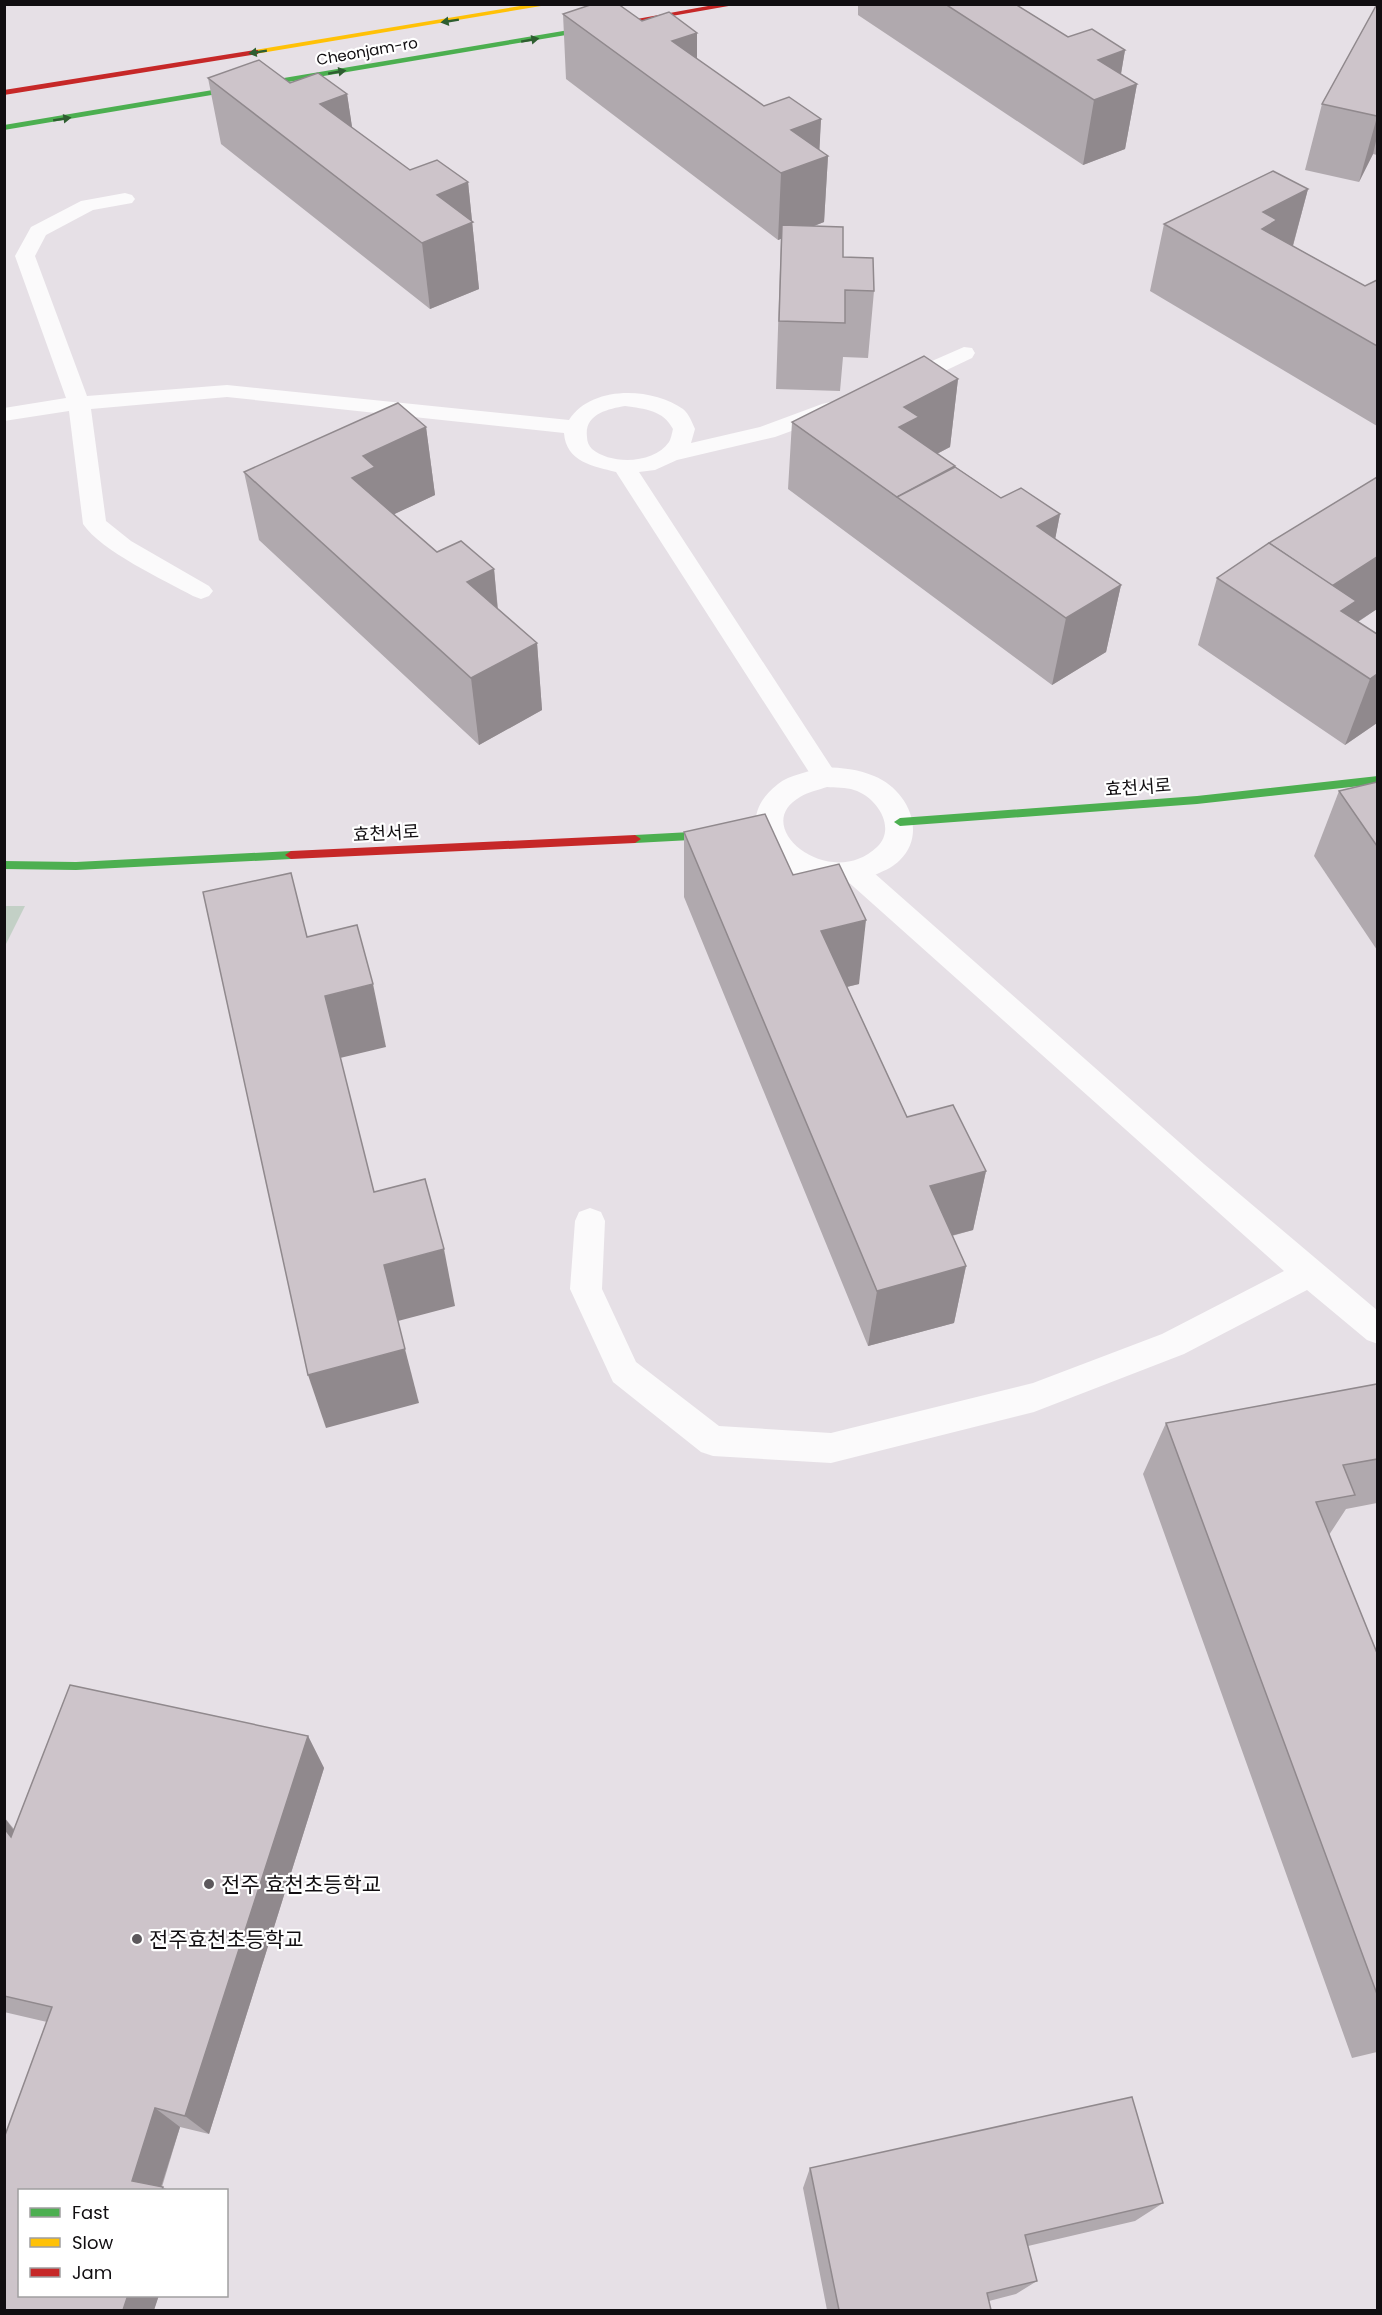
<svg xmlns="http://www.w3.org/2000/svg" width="1382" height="2315" viewBox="0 0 1382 2315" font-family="Poppins,'Noto Sans KR',sans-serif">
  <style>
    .green { fill: #c3d0c6 }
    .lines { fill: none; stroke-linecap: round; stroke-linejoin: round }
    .lane { fill: #fbfafb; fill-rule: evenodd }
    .street { fill: #fbfafb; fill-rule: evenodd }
    .fast { fill: #4caf50; fill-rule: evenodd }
    .slow { fill: #ffc107; fill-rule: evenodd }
    .jam { fill: #c62828; fill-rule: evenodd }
    .wall { fill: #b0a9ae }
    .shaded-wall { fill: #90898d }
    .building { fill: #cdc4ca; stroke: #90898d; stroke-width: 1.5 }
    .oneway { fill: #2e5e30 }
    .poi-dot { fill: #5c585c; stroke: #fff; stroke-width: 2 }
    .labels { text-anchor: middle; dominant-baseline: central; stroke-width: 4.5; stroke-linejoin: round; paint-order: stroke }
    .far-street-label { font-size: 15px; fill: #110e11; stroke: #fff }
    .street-label { font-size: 18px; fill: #110e11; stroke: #fff }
    .near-poi-label { font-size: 21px; fill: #110e11; stroke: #fff; text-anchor: start }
  </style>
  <rect width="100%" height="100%" fill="#e6e0e6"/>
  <path class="green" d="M 5,906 L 25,906 L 5,946 L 4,906 Z"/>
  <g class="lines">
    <g class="lane">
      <path d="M 125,193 L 132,195 L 135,199 L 132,203 L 93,210 L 46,235 L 35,256 L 87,396 L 227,385 L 569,420 C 591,385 652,387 683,409 C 689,414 692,422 695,429 L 691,443 L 760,427 L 822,404 L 830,402 L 838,404 L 841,409 L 838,414 L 775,437 L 677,460 L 655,470 L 639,472 L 834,771 L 838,777 L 834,783 L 825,786 L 816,783 L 616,472 C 593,466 566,462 564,433 L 227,397 L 91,409 L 106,521 L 131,541 L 209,586 L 213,591 L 209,596 L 201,599 L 193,596 C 164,580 101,551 83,524 L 69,411 L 4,421 L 4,408 L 66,398 L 15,256 L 31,227 L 81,201 ZM 625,406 C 645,409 663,410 673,429 C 672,433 671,439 669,442 C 654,464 611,465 592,449 C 589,446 587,442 587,437 C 584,414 608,409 625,406 Z"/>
      <path d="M 964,347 L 972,348 L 975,353 L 972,358 L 909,388 L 901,389 L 893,388 L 890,383 L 893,378 Z"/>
      <path d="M 855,862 L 865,865 L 1204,1164 L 1378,1311 L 1378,1344 L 1367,1340 L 1307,1290 L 1184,1354 L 1034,1412 L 831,1463 L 713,1456 L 701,1452 L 613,1382 L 570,1289 L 575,1221 L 579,1212 L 590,1208 L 601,1212 L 605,1221 L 602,1289 L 636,1362 L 719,1426 L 831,1433 L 1033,1383 L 1162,1334 L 1284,1271 L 845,879 L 842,872 L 845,865 Z"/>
    </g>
    <path class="street" d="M 825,767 C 842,768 858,769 874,776 C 907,789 928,832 900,860 C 893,867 886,870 877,874 C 861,882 842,887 824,884 C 775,876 726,824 778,784 C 789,775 811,771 825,767 ZM 827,787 C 835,788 846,787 854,790 C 877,797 897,828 877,847 C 830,892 748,827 800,797 C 808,792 818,790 827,787 Z"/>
    <g class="fast">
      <path d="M 575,29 L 578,29 L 578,33 L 4,130 L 4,125 Z"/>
      <path d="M 1378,776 L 1378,784 L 1197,804 L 900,826 L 894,822 L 900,818 L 1197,796 Z"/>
      <path d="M 728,830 L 734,834 L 728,838 L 635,843 L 629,839 L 635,835 Z"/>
      <path d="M 291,851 L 297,855 L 291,859 L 76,870 L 4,869 L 4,861 L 76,862 Z"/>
    </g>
    <path class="slow" d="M 532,4 L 553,4 L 255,54 L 251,52 L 255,50 Z"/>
    <g class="jam">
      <path d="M 719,4 L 740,4 L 575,33 L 571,31 Z"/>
      <path d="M 255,50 L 258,50 L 258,54 L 4,95 L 4,90 Z"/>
      <path d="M 635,835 L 641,839 L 635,843 L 291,859 L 285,855 L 291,851 Z"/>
    </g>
  </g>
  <g class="wall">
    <path d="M 858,4 L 1015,4 L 1068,37 L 1125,50 L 1121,74 L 1137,84 L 1125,149 L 1083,165 L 858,15 Z"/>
    <path d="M 1377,4 L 1377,155 L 1373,154 L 1359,182 L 1305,170 L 1322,104 Z"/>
    <path d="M 563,14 L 697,59 L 764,106 L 821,119 L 819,150 L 828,156 L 824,222 L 814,226 L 874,291 L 868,358 L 843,357 L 840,391 L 776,389 L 781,239 L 778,240 L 566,79 Z"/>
    <path d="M 208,78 L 290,83 L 347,94 L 352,128 L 410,170 L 468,182 L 479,289 L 430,309 L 221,144 Z"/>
    <path d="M 1308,189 L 1293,246 L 1365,286 L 1377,280 L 1377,426 L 1150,291 L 1164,224 Z"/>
    <path d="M 958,379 L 950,447 L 937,454 L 1001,498 L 1060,514 L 1055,539 L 1121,585 L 1106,652 L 1052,685 L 788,489 L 792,422 Z"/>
    <path d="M 426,427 L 435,495 L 394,514 L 437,552 L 494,569 L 498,609 L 537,643 L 542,710 L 479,745 L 259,540 L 244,472 Z"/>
    <path d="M 1217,578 L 1377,609 L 1358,622 L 1377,634 L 1377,723 L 1345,745 L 1198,645 Z"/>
    <path d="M 1377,782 L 1377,950 L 1314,856 L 1339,791 Z"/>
    <path d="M 684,832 L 793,875 L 859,984 L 847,987 L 907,1117 L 986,1171 L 973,1230 L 952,1236 L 966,1266 L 954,1323 L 868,1346 L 684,897 Z"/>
    <path d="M 1377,1384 L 1377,1503 L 1346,1509 L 1329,1535 L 1377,1653 L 1377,2052 L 1352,2058 L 1143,1474 L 1166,1423 Z"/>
    <path d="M 70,1685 L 308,1736 L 324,1768 L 209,2134 L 180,2127 L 162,2187 L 169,2190 L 20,2190 L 20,2295 L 159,2295 L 154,2310 L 4,2310 L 4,2138 L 47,2022 L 4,2012 L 4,1817 L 14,1829 Z"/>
    <path d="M 810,2168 L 1163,2203 L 1135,2221 L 1028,2246 L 1037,2281 L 1016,2294 L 989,2301 L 991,2310 L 827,2310 L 803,2188 Z"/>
  </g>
  <g class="shaded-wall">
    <path d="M 697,33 L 697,98 L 672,41 Z"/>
    <path d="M 1125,50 L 1118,91 L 1137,84 L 1125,149 L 1083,165 L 1094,100 L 1098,60 Z"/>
    <path d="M 347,94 L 357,159 L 320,104 Z"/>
    <path d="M 1377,117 L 1377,137 L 1373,154 L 1359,182 Z"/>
    <path d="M 821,119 L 819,159 L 828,156 L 824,222 L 778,240 L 781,173 L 791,130 Z"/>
    <path d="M 468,182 L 479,289 L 430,309 L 422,243 L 437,195 Z"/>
    <path d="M 1308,189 L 1290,256 L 1248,272 L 1263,212 Z"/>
    <path d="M 958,379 L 950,447 L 913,466 L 911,485 L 892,495 L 899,427 L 904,407 Z"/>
    <path d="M 426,427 L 435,495 L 384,519 L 352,478 L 363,456 Z"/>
    <path d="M 1060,514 L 1047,581 L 1037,526 Z"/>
    <path d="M 1377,557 L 1377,609 L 1345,630 L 1332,586 Z"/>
    <path d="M 494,569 L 500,636 L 467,582 Z"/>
    <path d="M 1121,585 L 1106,652 L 1052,685 L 1066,618 Z"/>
    <path d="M 537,643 L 542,710 L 479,745 L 471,678 Z"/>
    <path d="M 1377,674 L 1377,723 L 1345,745 L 1370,679 Z"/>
    <path d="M 866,920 L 859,984 L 816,994 L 821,931 Z"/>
    <path d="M 373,984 L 386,1047 L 340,1058 L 325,996 Z"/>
    <path d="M 986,1171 L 973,1230 L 919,1244 L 930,1186 Z"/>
    <path d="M 444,1249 L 455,1306 L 398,1321 L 384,1265 Z"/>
    <path d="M 966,1266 L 954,1323 L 868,1346 L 877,1291 Z"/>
    <path d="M 405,1349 L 419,1403 L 326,1428 L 308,1375 Z"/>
    <path d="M 308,1736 L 324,1768 L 209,2134 L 185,2116 Z"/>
    <path d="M 4,1817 L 40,1866 L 11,1837 L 4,1828 Z"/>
    <path d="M 155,2108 L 180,2127 L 160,2190 L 132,2181 Z"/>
    <path d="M 128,2295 L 159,2295 L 154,2310 L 123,2310 Z"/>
  </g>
  <g class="building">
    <path d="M 593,4 L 618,4 L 642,21 L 669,12 L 697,33 L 672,41 L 764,106 L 789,97 L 821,119 L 791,130 L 828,156 L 781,173 L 563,14 Z"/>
    <path d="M 945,4 L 1015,4 L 1068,37 L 1092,29 L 1125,50 L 1098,60 L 1137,84 L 1094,100 Z"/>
    <path d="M 1377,4 L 1377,116 L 1322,104 Z"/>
    <path d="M 259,60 L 290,83 L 318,73 L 347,94 L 320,104 L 410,170 L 437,160 L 468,182 L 437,195 L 473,222 L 422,243 L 208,78 Z"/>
    <path d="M 1273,171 L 1308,189 L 1263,212 L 1277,220 L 1262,229 L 1365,286 L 1377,280 L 1377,346 L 1164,224 Z"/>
    <path d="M 782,225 L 843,227 L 843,257 L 873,258 L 874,291 L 845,290 L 845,323 L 779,321 Z"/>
    <path d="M 924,356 L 958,379 L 904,407 L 919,417 L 899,427 L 955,466 L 897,497 L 792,422 Z"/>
    <path d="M 398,403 L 426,427 L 363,456 L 375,467 L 352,478 L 437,552 L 461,541 L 494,569 L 467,582 L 537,643 L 471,678 L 244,472 Z"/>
    <path d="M 955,467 L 1001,498 L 1021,488 L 1060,514 L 1037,526 L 1121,585 L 1066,618 L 897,497 Z"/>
    <path d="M 1377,477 L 1377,557 L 1332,586 L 1269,543 Z"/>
    <path d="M 1269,543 L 1356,601 L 1341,611 L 1377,634 L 1377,674 L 1370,679 L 1217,578 Z"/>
    <path d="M 1377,782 L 1377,846 L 1339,791 Z"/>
    <path d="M 765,814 L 793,875 L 839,864 L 866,920 L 821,931 L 907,1117 L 953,1105 L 986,1171 L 930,1186 L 966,1266 L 877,1291 L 684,832 Z"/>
    <path d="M 291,873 L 307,937 L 357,925 L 373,984 L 325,996 L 374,1192 L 425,1179 L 444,1249 L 384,1265 L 405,1349 L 308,1375 L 203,892 Z"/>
    <path d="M 1377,1384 L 1377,1459 L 1343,1465 L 1355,1495 L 1316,1502 L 1377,1653 L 1377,1994 L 1166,1423 Z"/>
    <path d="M 70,1685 L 308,1736 L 185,2116 L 155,2108 L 132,2181 L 163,2187 L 162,2190 L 20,2190 L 20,2295 L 128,2295 L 123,2310 L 4,2310 L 4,2138 L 52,2007 L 4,1996 L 4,1828 L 11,1837 Z"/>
    <path d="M 1132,2097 L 1163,2203 L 1025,2235 L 1037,2281 L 987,2293 L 991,2310 L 839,2310 L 810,2168 Z"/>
  </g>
  <defs><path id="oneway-solid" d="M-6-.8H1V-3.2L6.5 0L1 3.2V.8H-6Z" transform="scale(1.5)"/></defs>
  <g class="oneway">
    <use href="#oneway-solid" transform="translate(450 21) rotate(171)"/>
    <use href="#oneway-solid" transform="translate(530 40) rotate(-10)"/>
    <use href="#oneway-solid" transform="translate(258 52) rotate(171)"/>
    <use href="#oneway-solid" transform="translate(337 72) rotate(-10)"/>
    <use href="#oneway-solid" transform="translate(62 119) rotate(-9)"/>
  </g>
  <g class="poi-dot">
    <circle cx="209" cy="1884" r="6"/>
    <circle cx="137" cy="1939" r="6"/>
  </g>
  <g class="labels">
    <g class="far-street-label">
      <text transform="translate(367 51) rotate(-10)">Cheonjam-ro</text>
    </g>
    <g class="street-label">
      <text transform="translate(1138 787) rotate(-4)">효천서로</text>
      <text transform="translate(386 833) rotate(-3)">효천서로</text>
    </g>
    <g class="near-poi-label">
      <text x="221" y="1884">전주 효천초등학교</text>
      <text x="149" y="1939">전주효천초등학교</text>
    </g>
  </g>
  <rect width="1382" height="2315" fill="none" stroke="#110e11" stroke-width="12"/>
  <rect x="18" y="2189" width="210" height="108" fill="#ffffff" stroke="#a09fa0" stroke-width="1.5"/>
  <rect x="30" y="2208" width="30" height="9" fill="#4caf50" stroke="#a09fa0" stroke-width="1.5"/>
  <text x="72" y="2219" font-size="18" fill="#110e11">Fast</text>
  <rect x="30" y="2238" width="30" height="9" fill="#ffc107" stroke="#a09fa0" stroke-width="1.5"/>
  <text x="72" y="2249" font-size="18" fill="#110e11">Slow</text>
  <rect x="30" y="2268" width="30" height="9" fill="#c62828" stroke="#a09fa0" stroke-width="1.5"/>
  <text x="72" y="2279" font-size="18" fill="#110e11">Jam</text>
</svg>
